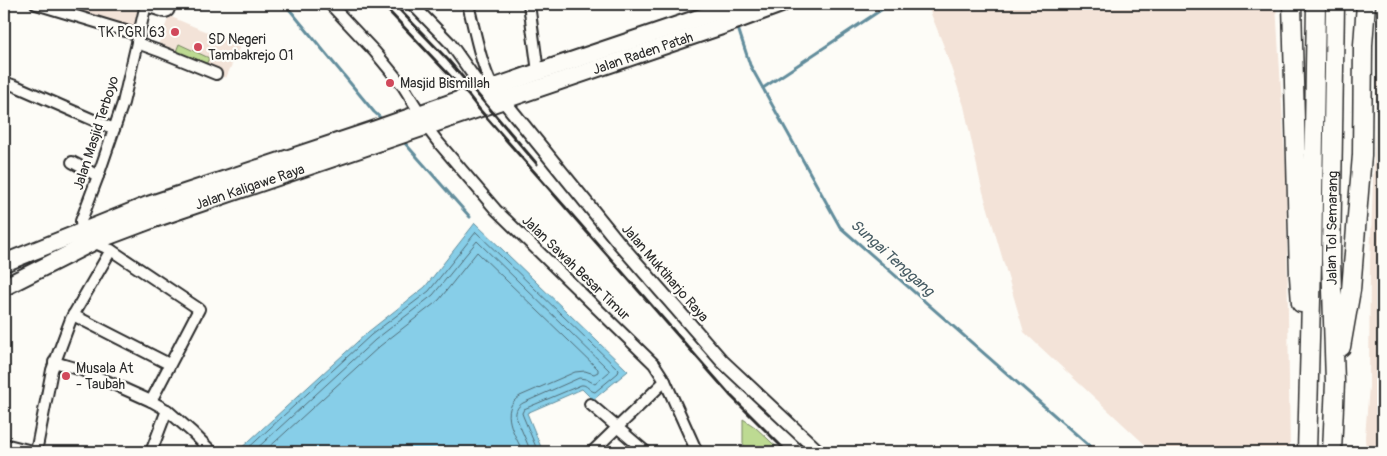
<svg xmlns="http://www.w3.org/2000/svg" width="1387" height="456" viewBox="0 0 1387 456" font-family="Pangolin,sans-serif">
  <style>
    .built { fill: #f3e3d8 }
    .green { fill: #bdda92; stroke: #74825e }
    .water { fill: #87cee8; stroke: #628d9c }
    .lines { fill: none; stroke-linecap: round; stroke-linejoin: round }
    .shore { stroke: #506c77; stroke-width: 1 }
    .stream { stroke: #628d9c; stroke-width: 3 }
    .minor-casing { stroke: #2b2b2b; stroke-width: 14 }
    .tertiary-casing { stroke: #2b2b2b; stroke-width: 16 }
    .trunk-casing { stroke: #2b2b2b; stroke-width: 20 }
    .motorway-casing { stroke: #2b2b2b; stroke-width: 21 }
    .minor { stroke: #fdfcf7; stroke-width: 10 }
    .tertiary { stroke: #fdfcf7; stroke-width: 12 }
    .trunk { stroke: #fdfcf7; stroke-width: 16 }
    .motorway { stroke: #fdfcf7; stroke-width: 18 }
    .rail { stroke: #2b2b2b; stroke-width: 3 }
    .poi-dot { fill: #d1495b; stroke: #fdfcf7; stroke-width: 2 }
    .labels { text-anchor: middle; dominant-baseline: central; stroke-width: 4.5; stroke-linejoin: round; paint-order: stroke }
    .poi-label { font-size: 14px; fill: #2b2b2b; stroke: #fdfcf7; text-anchor: start }
    .street-label { font-size: 14px; fill: #2b2b2b; stroke: #fdfcf7 }
    .water-label { font-size: 15px; font-style: italic; fill: #475c64; stroke: #fdfcf7 }
  </style>
  <rect width="100%" height="100%" fill="#fdfcf7"/>
  <filter id="ink" filterUnits="userSpaceOnUse"><feTurbulence type="fractalNoise" baseFrequency=".02" numOctaves="2"/><feDisplacementMap in="SourceGraphic" scale="10" xChannelSelector="R" yChannelSelector="G"/><feConvolveMatrix kernelMatrix="1 2 1 2 8 2 1 2 1" color-interpolation-filters="sRGB"/></filter>
  <g filter="url(#ink)">
    <g class="built">
      <path d="M 40,4 L 143,4 L 137,33 Z"/>
      <path d="M 927,4 L 1276,4 L 1286,174 L 1290,452 L 1153,452 L 1024,332 L 981,185 L 964,106 L 943,44 Z"/>
      <path d="M 1383,4 L 1383,452 L 1366,452 L 1365,437 L 1369,386 L 1370,262 L 1373,183 L 1378,53 Z"/>
      <path d="M 169,16 L 240,46 L 226,78 L 157,48 Z"/>
    </g>
    <g class="green">
      <path d="M 179,44 L 209,58 L 205,67 L 175,54 Z"/>
      <path d="M 743,419 L 755,427 L 782,452 L 751,452 L 743,444 Z"/>
    </g>
    <path class="water" d="M 475,223 L 628,371 L 593,400 L 582,389 L 527,413 L 543,452 L 237,452 L 368,332 L 425,287 Z"/>
    <g class="lines">
      <g class="shore">
        <path d="M 244,452 L 371,335 L 429,291 L 476,232 L 619,370 L 618,373 L 595,392 C 589,391 587,384 581,385 L 524,409 L 522,413 L 523,416 L 538,452"/>
        <path d="M 253,452 L 375,340 L 433,295 L 477,241 L 609,370 L 609,372 L 595,384 L 586,379 L 579,378 L 523,403 C 518,406 515,411 516,417 L 531,452"/>
        <path d="M 264,452 L 380,346 L 439,300 L 477,252 L 598,369 L 598,372 L 594,374 L 585,371 L 575,372 L 520,396 C 498,410 515,435 523,452"/>
      </g>
      <g class="stream">
        <path d="M 285,4 L 374,112 L 383,120"/>
        <path d="M 737,25 L 750,65 L 840,227 L 1094,450 L 1094,452"/>
        <path d="M 763,88 L 890,4"/>
        <path d="M 403,141 L 470,217"/>
      </g>
      <g class="minor-casing">
        <g id="minor">
          <path d="M 36,4 L 139,35"/>
          <path d="M 330,4 L 375,52 L 403,86 L 420,113 L 422,121 L 438,142 L 496,210 L 654,364 L 665,381 L 697,452"/>
          <path d="M 412,4 L 450,43 L 484,91"/>
          <path d="M 468,4 C 475,32 480,62 493,88"/>
          <path d="M 529,4 L 538,72"/>
          <path d="M 146,6 L 165,12 L 168,11 L 171,4"/>
          <path d="M 137,43 L 162,52 L 216,74"/>
          <path d="M 4,82 L 18,87 L 114,129"/>
          <path d="M 72,162 L 98,176"/>
          <path d="M 111,250 L 199,309 L 151,401"/>
          <path d="M 73,315 L 169,364"/>
          <path d="M 54,362 L 82,370 L 151,401 L 167,410 L 192,432 L 212,452"/>
          <path d="M 590,404 L 646,452"/>
          <path d="M 4,444 L 36,452"/>
          <path d="M 36,452 L 52,370 L 71,319 L 111,250 L 93,242 L 82,232 L 81,221 L 98,176 L 123,103 L 146,4"/>
          <path d="M 151,452 L 167,410"/>
          <path d="M 592,452 L 665,381"/>
        </g>
      </g>
      <g class="tertiary-casing">
        <path id="tertiary" d="M 503,100 L 619,243 L 722,361 L 819,452"/>
      </g>
      <g class="trunk-casing">
        <g id="trunk">
          <path d="M 4,263 L 148,205 L 376,129 L 538,72 L 740,4"/>
          <path id="s1" d="M 4,287 L 93,242 L 154,219 L 719,27 L 781,4"/>
        </g>
      </g>
      <g class="motorway-casing">
        <g id="motorway">
          <path d="M 1292,4 L 1299,276 L 1301,303"/>
          <path d="M 1341,347 L 1351,290 L 1362,155 L 1363,45 L 1366,4"/>
          <path d="M 1307,452 L 1312,262 L 1316,4"/>
          <path id="s2" d="M 1332,452 L 1335,382 L 1331,259 L 1335,4"/>
        </g>
      </g>
      <use href="#minor" class="minor"/>
      <use href="#tertiary" class="tertiary"/>
      <use href="#trunk" class="trunk"/>
      <use href="#motorway" class="motorway"/>
      <g class="rail">
        <path d="M 382,4 L 469,96 L 479,109 L 731,396 L 787,452"/>
        <path d="M 394,4 L 448,60 L 537,164"/>
      </g>
    </g>
  </g>
  <g class="poi-dot">
    <circle cx="175" cy="32" r="5"/>
    <circle cx="198" cy="47" r="5"/>
    <circle cx="390" cy="83" r="5"/>
    <circle cx="66" cy="376" r="5"/>
  </g>
  <g class="labels">
    <g class="poi-label">
      <text x="165" y="32" text-anchor="end">TK PGRI 63</text>
      <text x="208" y="39">SD Negeri<tspan x="208" dy="16">Tambakrejo 01</tspan></text>
      <text x="400" y="83">Masjid Bismillah</text>
      <text x="76" y="368">Musala At<tspan x="76" dy="16">- Taubah</tspan></text>
    </g>
    <g class="street-label">
      <text stroke="none"><textPath href="#s1" startOffset="681">Jalan Raden Patah</textPath></text>
      <text transform="translate(96 133) rotate(-72)">Jalan Masjid Terboyo</text>
      <text stroke="none"><textPath href="#s1" startOffset="266">Jalan Kaligawe Raya</textPath></text>
      <text stroke="none"><textPath href="#s2" startOffset="224">Jalan Tol Semarang</textPath></text>
      <text transform="translate(576 268) rotate(44)">Jalan Sawah Besar Timur</text>
      <text transform="translate(665 273) rotate(49)">Jalan Muktiharjo Raya</text>
    </g>
    <g class="water-label">
      <text transform="translate(892 258) rotate(42)">Sungai Tenggang</text>
    </g>
  </g>
  <rect width="1387" height="456" fill="none" stroke="#fdfcf7" stroke-width="20"/>
  <rect x="10" y="10" width="1367" height="436" fill="none" stroke="#2b2b2b" stroke-width="2" filter="url(#ink)"/>
</svg>
